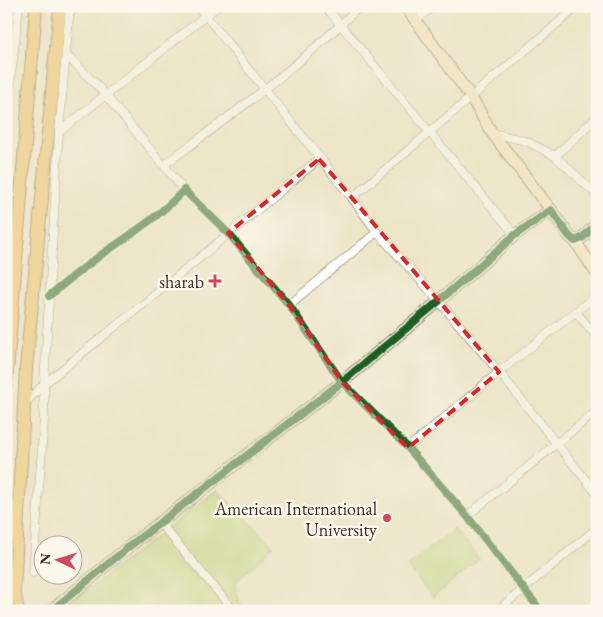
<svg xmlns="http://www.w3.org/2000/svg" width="603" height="617" viewBox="0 0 603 617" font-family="'EB Garamond',serif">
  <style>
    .green { fill: #b9d47a; stroke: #7a7f4c }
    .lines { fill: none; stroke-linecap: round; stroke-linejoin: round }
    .street-casing { stroke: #796b5a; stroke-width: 9 }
    .secondary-casing { stroke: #796b5a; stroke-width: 13 }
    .primary-casing { stroke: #796b5a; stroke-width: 14 }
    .street { stroke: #fff; stroke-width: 8 }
    .secondary { stroke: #fae7c3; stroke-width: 11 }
    .primary { stroke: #f2c26a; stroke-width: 12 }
    .cycleway-casing { stroke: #fbf7ec; stroke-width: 11 }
    .cycleway { stroke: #1b5e20; stroke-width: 8 }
    .marked { fill: none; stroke: #d62828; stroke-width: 4; stroke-dasharray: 10 6; stroke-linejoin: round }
    .poi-dot { fill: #d1495b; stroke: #fbf7ec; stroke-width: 2 }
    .labels { text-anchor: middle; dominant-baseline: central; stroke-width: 5; stroke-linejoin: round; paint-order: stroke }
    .poi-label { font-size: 18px; fill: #3b2a1e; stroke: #fbf7ec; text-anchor: end }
  </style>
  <rect width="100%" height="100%" fill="#fbf7ec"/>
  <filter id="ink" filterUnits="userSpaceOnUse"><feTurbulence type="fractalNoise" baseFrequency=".02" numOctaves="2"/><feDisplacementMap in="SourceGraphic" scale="10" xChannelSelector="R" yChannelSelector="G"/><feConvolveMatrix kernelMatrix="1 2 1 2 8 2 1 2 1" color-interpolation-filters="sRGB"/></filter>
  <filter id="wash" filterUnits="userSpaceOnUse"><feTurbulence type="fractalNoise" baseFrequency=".0096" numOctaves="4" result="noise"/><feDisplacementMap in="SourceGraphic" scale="20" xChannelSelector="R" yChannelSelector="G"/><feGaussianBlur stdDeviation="1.12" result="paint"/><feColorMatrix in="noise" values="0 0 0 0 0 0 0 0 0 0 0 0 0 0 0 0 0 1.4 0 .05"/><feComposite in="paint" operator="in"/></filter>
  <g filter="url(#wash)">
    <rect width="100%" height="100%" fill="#ede5c8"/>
    <g class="green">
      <path d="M 217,490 L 274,546 L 235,583 L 239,601 L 247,611 L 59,611 Z"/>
      <path d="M 454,529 L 479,559 L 433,597 L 408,566 Z"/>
    </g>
  </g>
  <g filter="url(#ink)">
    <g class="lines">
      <g class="street-casing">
        <g id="street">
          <path d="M 198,6 L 352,198 L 377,232 L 439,301 L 499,372 L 597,494"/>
          <path d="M 325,6 L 515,235"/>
          <path d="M 593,6 L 597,11"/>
          <path d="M 69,13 L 78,6"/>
          <path d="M 416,20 L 434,6"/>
          <path d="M 66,55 L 96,84 L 184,190"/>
          <path d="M 6,121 L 19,6"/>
          <path d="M 59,132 L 218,6"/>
          <path d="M 492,133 L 526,141 L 555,156 L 597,195"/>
          <path d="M 555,156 L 597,117"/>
          <path d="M 164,165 C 231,115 300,66 360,6"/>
          <path d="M 352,198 L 578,6"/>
          <path d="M 49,296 C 66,282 83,268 101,255 C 130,235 160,216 184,190 L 228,233 L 289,305 L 342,382 L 408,448 L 467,516 L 541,611"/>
          <path d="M 289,305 L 377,232"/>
          <path d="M 576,312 L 597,337"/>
          <path d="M 24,404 L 44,384 L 157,293 L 319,159"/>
          <path d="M 408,448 L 499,372 L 597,295"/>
          <path d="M 467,516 L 597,411"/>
          <path d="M 160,523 L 234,611"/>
          <path d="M 33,573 L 44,419 L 44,384 L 59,132 L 70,6"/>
          <path d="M 497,611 L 597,528"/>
        </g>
      </g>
      <g class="secondary-casing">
        <g id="secondary">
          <path d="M 405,6 L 471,97 L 492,133 L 551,210"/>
          <path d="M 575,241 L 597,274"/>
          <path d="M 51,611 L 131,545 L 342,382 L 439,301 L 515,235 L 551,210 L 569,236 L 575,241 L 582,238 L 597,224"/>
        </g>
      </g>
      <g class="primary-casing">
        <g id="primary">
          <path d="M 6,385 L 36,6"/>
          <path d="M 18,611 L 14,591 L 26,368 L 60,6"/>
        </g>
      </g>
      <use href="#street" class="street"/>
      <use href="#secondary" class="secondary"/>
      <use href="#primary" class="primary"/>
      <g class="cycleway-casing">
        <g id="cycleway">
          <path d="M 49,296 C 66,282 83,268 101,255 C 130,235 160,216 184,190 L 228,233 L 289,305 L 342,382 L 408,448 L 467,516 L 541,611"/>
          <path d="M 51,611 L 131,545 L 342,382 L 439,301 L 515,235 L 551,210 L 569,236 L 575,241 L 582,238 L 597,224"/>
        </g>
      </g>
      <use href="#cycleway" class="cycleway"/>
    </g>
  </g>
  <path d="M0 0H603V617H0ZM 319,159 L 499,372 L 408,448 L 342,382 L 289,305 L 228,233 Z" fill="#ede5c8" fill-opacity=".55" fill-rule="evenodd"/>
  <path class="marked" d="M 319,159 L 499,372 L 408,448 L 342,382 L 289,305 L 228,233 Z"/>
  <g class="poi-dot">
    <path d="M212.5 273.5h5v5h5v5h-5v5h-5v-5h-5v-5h5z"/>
    <circle cx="387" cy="518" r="5"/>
  </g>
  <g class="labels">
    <g class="poi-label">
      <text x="204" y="281">sharab</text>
      <text x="377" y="508">American International<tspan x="377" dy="21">University</tspan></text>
    </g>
  </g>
  <rect width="603" height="617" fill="none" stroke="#fbf7ec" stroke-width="25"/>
  <g transform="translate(58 560) rotate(274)"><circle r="24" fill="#fbf7ec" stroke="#aea59a"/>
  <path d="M0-4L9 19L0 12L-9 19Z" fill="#d1495b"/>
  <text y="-8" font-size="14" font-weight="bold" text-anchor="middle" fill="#3b2a1e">N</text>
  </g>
</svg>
